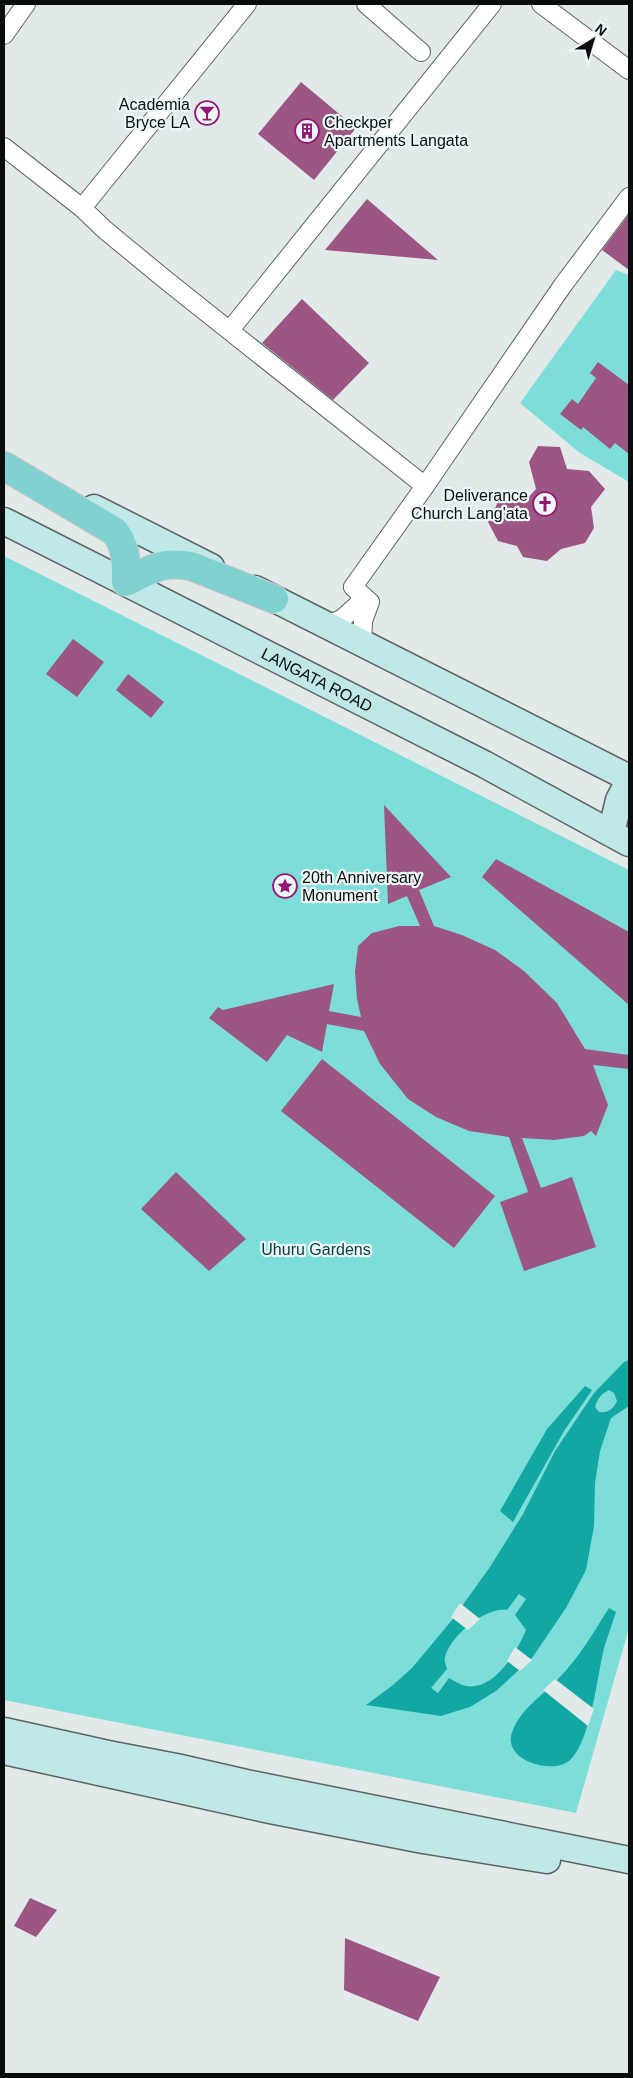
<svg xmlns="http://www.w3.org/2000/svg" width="633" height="2078" viewBox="0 0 633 2078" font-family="Arial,sans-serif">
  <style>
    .green { fill: #7dded9 }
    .water { fill: #12a7a3; fill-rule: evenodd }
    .pier { fill: #e1eae9 }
    .building { fill: #9c5684 }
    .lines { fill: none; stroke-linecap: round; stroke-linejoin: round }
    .street-casing { stroke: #5c6464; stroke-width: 20 }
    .secondary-casing { stroke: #5c6464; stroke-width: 29 }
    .primary-casing { stroke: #c4c5c5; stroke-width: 30 }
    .street { stroke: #fff; stroke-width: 18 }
    .secondary { stroke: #bfe8e7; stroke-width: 26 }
    .primary { stroke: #80d2d0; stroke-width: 28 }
    .labels { text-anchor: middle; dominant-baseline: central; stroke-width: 4.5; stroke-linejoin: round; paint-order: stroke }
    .poi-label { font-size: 16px; fill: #0a0d0d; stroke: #eef7f7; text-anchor: end }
    .street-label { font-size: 16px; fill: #0a0d0d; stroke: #eef7f7 }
    .park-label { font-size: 16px; fill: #003c3a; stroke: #eef7f7 }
  </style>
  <rect width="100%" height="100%" fill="#e1eae9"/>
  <g class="green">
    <path d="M 616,270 L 629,275 L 629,482 L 580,453 L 520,403 Z"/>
    <path d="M 4,556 L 629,870 L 629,1628 L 576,1813 L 4,1700 Z"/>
  </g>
  <g class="water">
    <path d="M 629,1360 L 629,1406 L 611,1418 L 600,1451 L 595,1483 L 594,1526 L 586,1570 L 566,1608 L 532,1658 L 496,1691 L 470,1707 L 441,1716 L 366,1705 L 393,1685 L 412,1668 L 452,1620 L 490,1567 L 523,1514 L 555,1451 L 594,1393 L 624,1362 ZM 609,1390 L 614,1393 L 617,1401 C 613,1409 609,1413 599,1412 L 595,1407 C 598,1398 601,1394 609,1390 ZM 519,1594 L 526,1599 L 515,1615 L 526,1630 C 518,1649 499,1683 475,1686 C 466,1688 457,1683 449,1678 L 438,1693 L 431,1688 L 447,1669 C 446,1665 444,1661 445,1657 C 450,1636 486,1606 507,1610 Z"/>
    <path d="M 585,1386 L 592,1390 L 564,1431 L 513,1522 L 500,1511 L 547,1429 Z"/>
    <path d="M 609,1608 L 616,1612 C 612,1624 608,1636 604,1648 C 597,1677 591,1740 570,1760 C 553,1776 499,1760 513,1730 C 521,1709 543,1695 558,1679 C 579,1658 593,1633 609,1608 Z"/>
  </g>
  <g class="pier">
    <path d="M 460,1603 L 480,1619 L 468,1630 L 451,1617 Z"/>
    <path d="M 515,1647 L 532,1660 L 520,1671 L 507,1661 Z"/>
    <path d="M 555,1679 L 594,1709 L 588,1726 L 543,1690 Z"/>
  </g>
  <g class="building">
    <path d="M 301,82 L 356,128 L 314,180 L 258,134 Z"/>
    <path d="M 367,199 L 438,260 L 325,250 Z"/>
    <path d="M 629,214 L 629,270 L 602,250 Z"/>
    <path d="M 302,299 L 369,363 L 333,400 L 262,343 Z"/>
    <path d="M 598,362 L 629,385 L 629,454 L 615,443 L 610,449 L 583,427 L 581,430 L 560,414 L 572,399 L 578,404 L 596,378 L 590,373 Z"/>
    <path d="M 538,446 L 560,447 L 567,469 L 589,471 L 605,489 L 591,507 L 594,528 L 585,543 L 561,549 L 547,561 L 523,557 L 517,546 L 498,541 L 488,522 L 498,502 L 524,502 L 536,489 L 529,462 Z"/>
    <path d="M 73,639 L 104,662 L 77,697 L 46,674 Z"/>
    <path d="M 128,674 L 164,702 L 151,718 L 116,690 Z"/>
    <path d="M 384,805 L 451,877 L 419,890 L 434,926 L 462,935 L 495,950 L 524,971 L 557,1003 L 585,1049 L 629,1055 L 629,1069 L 593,1065 L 608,1105 L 596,1136 L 591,1131 L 584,1136 L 554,1140 L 522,1138 L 541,1188 L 572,1177 L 596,1247 L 524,1271 L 500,1202 L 528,1192 L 509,1137 L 469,1131 L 436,1117 L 408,1099 L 380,1064 L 364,1031 L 327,1024 L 322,1052 L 287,1035 L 267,1062 L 209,1018 L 218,1007 L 223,1010 L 334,984 L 329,1011 L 361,1017 L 357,999 L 355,972 L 358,946 L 372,933 L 399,926 L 420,926 L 407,896 L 388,904 Z"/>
    <path d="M 496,859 L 629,932 L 629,1005 L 482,877 Z"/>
    <path d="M 322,1059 L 495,1196 L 454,1248 L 281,1111 Z"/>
    <path d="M 176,1172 L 246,1239 L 209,1271 L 141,1209 Z"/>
    <path d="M 30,1898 L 57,1910 L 36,1937 L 14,1926 Z"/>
    <path d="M 345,1938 L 440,1977 L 418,2021 L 344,1990 Z"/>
  </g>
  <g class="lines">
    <g class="street-casing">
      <g id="street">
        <path d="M 366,4 L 421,52"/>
        <path d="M 541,4 L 629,70"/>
        <path d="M 4,35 L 26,4"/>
        <path d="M 4,147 L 82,208 L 105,230 L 167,281 L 425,486"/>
        <path d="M 82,208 L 247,4"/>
        <path d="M 230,330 L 492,4"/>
        <path d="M 353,587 L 425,486 L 563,285 L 629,197"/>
        <path d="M 353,587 L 370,602 L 363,621 L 362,644"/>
        <path d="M 327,626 L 343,618 L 364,599 L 359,593"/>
      </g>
    </g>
    <g class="secondary-casing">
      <g id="secondary">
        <path d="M 94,508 L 211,567"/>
        <path id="s1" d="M 4,521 L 484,764 L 629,843"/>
        <path d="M 255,589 L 629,778"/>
        <path d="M 611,833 L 619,800 L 629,781"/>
        <path d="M 4,1731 L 108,1754 L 176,1767 L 246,1783 L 629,1860"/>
        <path d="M 4,1751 L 270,1810 L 423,1840 L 547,1860"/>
      </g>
    </g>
    <g class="primary-casing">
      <path id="primary" d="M 4,466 L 114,531 C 127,546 126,563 126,582 C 152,569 161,561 191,566 L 274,599"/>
    </g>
    <use href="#street" class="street"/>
    <use href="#secondary" class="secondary"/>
    <use href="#primary" class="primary"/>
  </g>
  <defs>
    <g id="bar-ring" transform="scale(1.25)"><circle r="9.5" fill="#eef7f7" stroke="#931874" stroke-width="1.5"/><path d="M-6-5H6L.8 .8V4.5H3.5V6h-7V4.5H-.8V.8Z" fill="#931874"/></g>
    <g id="building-ring" transform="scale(1.25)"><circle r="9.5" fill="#eef7f7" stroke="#931874" stroke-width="1.5"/><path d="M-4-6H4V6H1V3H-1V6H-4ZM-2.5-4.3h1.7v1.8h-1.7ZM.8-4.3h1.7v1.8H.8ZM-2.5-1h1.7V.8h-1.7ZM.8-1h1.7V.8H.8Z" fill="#931874"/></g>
    <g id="church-ring" transform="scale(1.25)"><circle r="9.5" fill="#eef7f7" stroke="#931874" stroke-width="1.5"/><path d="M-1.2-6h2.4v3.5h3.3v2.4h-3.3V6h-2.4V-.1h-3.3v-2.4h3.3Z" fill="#931874"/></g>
    <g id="sight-ring" transform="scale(1.25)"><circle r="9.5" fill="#eef7f7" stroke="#931874" stroke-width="1.5"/><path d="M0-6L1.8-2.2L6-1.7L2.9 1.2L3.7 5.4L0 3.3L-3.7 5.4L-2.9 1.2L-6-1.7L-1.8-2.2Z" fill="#931874"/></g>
  </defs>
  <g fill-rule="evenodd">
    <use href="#bar-ring" x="207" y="113"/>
    <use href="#building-ring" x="307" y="131"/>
    <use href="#church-ring" x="545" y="504"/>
    <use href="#sight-ring" x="285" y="886"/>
  </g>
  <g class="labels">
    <g class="poi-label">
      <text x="190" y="104">Academia<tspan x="190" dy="18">Bryce LA</tspan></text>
      <text x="324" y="122" text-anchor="start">Checkper<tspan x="324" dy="18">Apartments Langata</tspan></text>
      <text x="528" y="495">Deliverance<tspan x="528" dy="18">Church Lang'ata</tspan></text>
      <text x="302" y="877" text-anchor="start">20th Anniversary<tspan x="302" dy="18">Monument</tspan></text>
    </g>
    <g class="street-label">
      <text stroke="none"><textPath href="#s1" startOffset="351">LANGATA ROAD</textPath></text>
    </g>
    <g class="park-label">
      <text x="316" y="1249">Uhuru Gardens</text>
    </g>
  </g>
  <rect width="633" height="2078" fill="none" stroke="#0a0d0d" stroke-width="10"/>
  <g transform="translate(593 40) rotate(38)" stroke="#eef7f7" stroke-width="4" paint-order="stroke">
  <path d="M0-4L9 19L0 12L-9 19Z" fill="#0a0d0d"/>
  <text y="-8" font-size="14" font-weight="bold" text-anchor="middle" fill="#0a0d0d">N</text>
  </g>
</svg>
